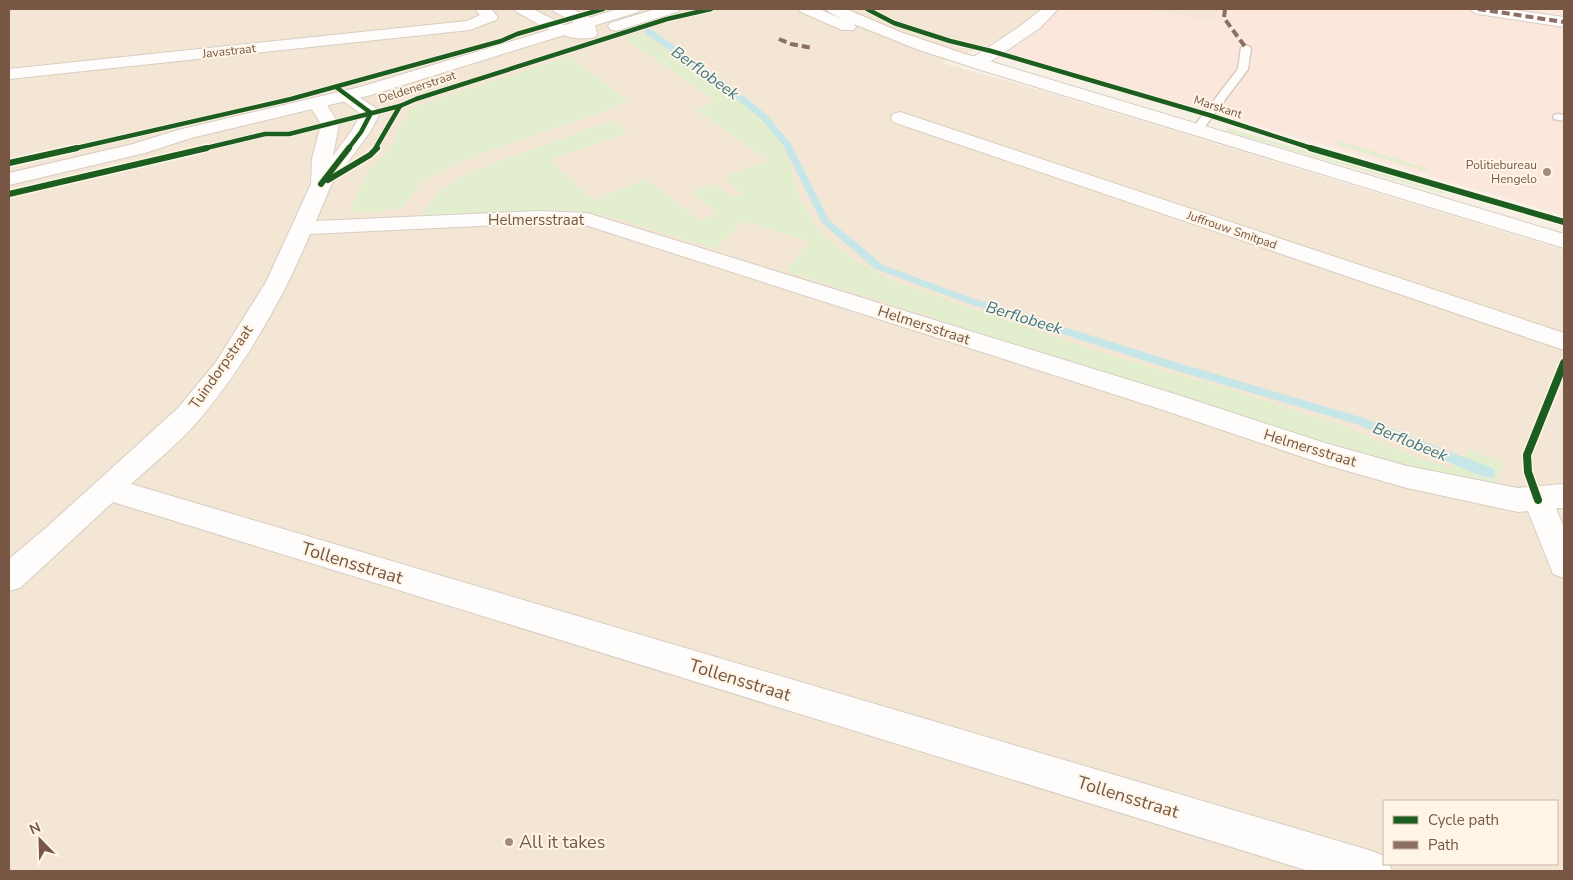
<svg xmlns="http://www.w3.org/2000/svg" width="1573" height="880" viewBox="0 0 1573 880" font-family="'Nunito Sans',sans-serif">
  <style>
    .residential { fill: #f4e6d4; fill-rule: evenodd }
    .commercial { fill: #fbe7db }
    .green { fill: #e2eece }
    .lines { fill: none; stroke-linecap: round; stroke-linejoin: round }
    .stream { fill: #c6e6e8; fill-rule: evenodd }
    .lane-casing { stroke: #d8cdc4; stroke-width: 3 }
    .street-casing { stroke: #d8cdc4; stroke-width: 2 }
    .secondary-casing { stroke: #d8ccc2; stroke-width: 2 }
    .lane { fill: #fefdfb; fill-rule: evenodd }
    .street { fill: #fefdfb; fill-rule: evenodd }
    .secondary { fill: #fefdfb; fill-rule: evenodd }
    .quiet { stroke: #8d6e63; stroke-width: 4; stroke-dasharray: 8 4; stroke-linecap: butt }
    .cycleway-far2-casing { stroke: #fff5e7; stroke-width: 6 }
    .cycleway-far1-casing { stroke: #fff5e7; stroke-width: 9 }
    .cycleway-casing { stroke: #fff5e7; stroke-width: 11 }
    .cycleway-far2 { stroke: #1b5e20; stroke-width: 4.5 }
    .cycleway-far1 { stroke: #1b5e20; stroke-width: 6 }
    .cycleway { stroke: #1b5e20; stroke-width: 8 }
    .poi-dot { fill: #a48c7c; stroke: #fff5e7; stroke-width: 2 }
    .labels { text-anchor: middle; dominant-baseline: central; stroke-width: 4; stroke-linejoin: round; paint-order: stroke }
    .far-street-label { font-size: 12px; fill: #775644; stroke: #fff5e7 }
    .far-poi-label { font-size: 12px; fill: #775644; stroke: #fff5e7; text-anchor: end }
    .street-label { font-size: 15px; fill: #775644; stroke: #fff5e7 }
    .water-label { font-size: 16px; font-style: italic; fill: #397986; stroke: #fff5e7 }
    .near-street-label { font-size: 18px; fill: #775644; stroke: #fff5e7 }
    .near-poi-label { font-size: 18px; fill: #775644; stroke: #fff5e7; text-anchor: start }
  </style>
  <rect width="100%" height="100%" fill="#f7f0e5"/>
  <g class="residential">
    <path d="M 9,9 L 1044,9 L 1026,24 L 984,46 L 942,63 L 1039,90 L 1564,250 L 1564,871 L 9,871 ZM 1384,801 L 1557,801 L 1557,864 L 1384,864 Z"/>
    <path d="M 1149,9 L 1219,9 L 1213,22 Z"/>
  </g>
  <path class="commercial" d="M 1044,9 L 1149,9 L 1213,22 L 1219,9 L 1564,9 L 1564,215 L 984,46 L 1026,24 Z"/>
  <g class="green">
    <path d="M 642,32 L 754,113 L 778,139 L 787,155 L 800,198 L 819,231 L 857,262 L 895,282 L 1116,357 L 1236,391 L 1349,428 L 1399,450 L 1449,468 L 1471,450 L 1503,462 L 1496,483 L 1469,480 L 1333,445 L 786,271 L 810,241 L 742,221 L 716,249 L 607,216 L 587,212 L 559,210 L 431,216 L 422,213 L 439,191 L 470,172 L 613,120 L 628,132 L 550,160 L 593,200 L 647,179 L 696,218 C 703,219 709,219 715,214 L 714,211 L 692,192 L 713,183 L 733,198 L 742,193 L 723,178 L 768,160 L 694,109 L 716,101 L 624,38 Z"/>
    <path d="M 570,56 L 629,102 L 456,163 L 422,182 L 401,209 L 385,209 L 384,212 L 349,213 L 369,169 L 389,150 L 408,112 L 414,107 Z"/>
    <path d="M 1228,128 L 1445,192 L 1444,194 L 1226,131 Z"/>
    <path d="M 1337,140 L 1428,169 L 1431,170 L 1426,171 L 1334,144 Z"/>
  </g>
  <g class="lines">
    <path class="stream" d="M 645,29 L 651,29 L 735,89 L 767,115 L 791,144 L 829,220 L 883,265 L 972,298 L 1175,362 L 1364,418 L 1494,469 L 1495,473 L 1494,477 L 1484,477 L 1356,424 L 1167,368 L 964,302 L 875,269 L 822,223 L 783,145 L 761,119 L 729,93 L 645,33 Z"/>
    <g class="lane-casing">
      <g id="lane">
        <path d="M 1246,45 L 1251,48 L 1248,69 L 1200,133 L 1192,133 L 1190,131 L 1192,129 L 1238,69 L 1241,48 Z"/>
        <path d="M 1558,114 L 1564,115 L 1564,121 L 1554,119 L 1553,117 L 1554,115 Z"/>
      </g>
    </g>
    <g class="street-casing">
      <g id="street">
        <path d="M 475,9 L 491,9 L 498,17 L 496,20 L 470,30 L 9,79 L 9,69 L 467,21 L 480,15 Z"/>
        <path d="M 514,9 L 533,9 L 566,26 L 580,28 L 580,25 L 555,12 L 552,9 L 572,9 L 594,20 L 597,34 L 595,37 C 568,44 539,24 517,12 Z"/>
        <path d="M 1042,9 L 1058,9 L 1040,28 L 984,66 L 972,66 L 970,62 L 972,58 L 1019,27 Z"/>
        <path d="M 1470,9 L 1507,9 L 1564,17 L 1564,27 L 1478,14 L 1473,12 Z"/>
        <path d="M 346,91 L 352,92 L 377,109 L 380,113 L 370,132 L 331,185 L 316,221 L 539,211 L 587,213 L 1178,395 L 1325,443 L 1407,466 L 1518,488 L 1564,484 L 1564,508 L 1556,508 L 1564,528 L 1564,578 L 1553,574 L 1528,511 L 1518,512 L 1407,488 L 1323,464 L 1160,409 L 585,225 L 539,223 L 310,234 C 282,301 245,365 198,421 C 178,444 153,464 131,484 L 1372,851 L 1384,856 L 1384,864 L 1389,864 L 1392,871 L 1309,871 L 113,502 L 20,588 L 9,591 L 9,559 L 47,527 L 178,408 L 216,362 L 266,282 L 311,184 L 312,159 L 321,124 L 308,103 L 311,99 L 317,98 L 323,99 L 339,124 L 333,156 L 352,130 L 361,114 L 337,96 L 340,92 Z"/>
        <path d="M 900,112 L 1564,333 L 1564,350 L 893,122 L 891,118 L 893,114 Z"/>
      </g>
    </g>
    <g class="secondary-casing">
      <g id="secondary">
        <path d="M 618,9 L 641,9 L 638,12 L 371,95 L 191,138 L 145,153 L 9,185 L 9,173 L 133,144 L 178,130 L 360,87 Z"/>
        <path d="M 656,9 L 680,9 L 677,12 L 616,31 L 610,29 L 608,26 L 610,23 Z"/>
        <path d="M 798,9 L 819,9 L 842,19 L 829,12 L 826,9 L 846,9 L 900,32 L 962,53 L 1564,234 L 1564,248 L 981,70 L 919,50 L 854,24 L 856,27 L 854,30 L 842,30 L 801,12 Z"/>
      </g>
    </g>
    <use href="#lane" class="lane"/>
    <use href="#street" class="street"/>
    <use href="#secondary" class="secondary"/>
    <g class="quiet">
      <path d="M 1225,9 L 1224,18 L 1246,48"/>
      <path d="M 1478,9 L 1564,22"/>
      <path d="M 779,39 L 791,44 L 812,48"/>
    </g>
    <g class="cycleway-far2-casing">
      <g id="cycleway-far2">
        <path d="M 867,9 L 894,23 L 950,41 L 991,51 L 1209,115 L 1314,149"/>
        <path d="M 336,87 L 371,113 L 361,132 L 348,149"/>
        <path d="M 72,149 L 291,99 L 501,41 L 517,34 L 603,9"/>
        <path d="M 202,149 L 265,134 L 289,134 L 400,106 L 416,99 L 667,19 L 711,9"/>
        <path d="M 375,149 L 400,106"/>
      </g>
    </g>
    <g class="cycleway-far1-casing">
      <g id="cycleway-far1">
        <path d="M 1310,148 L 1564,222"/>
        <path d="M 9,163 L 77,148"/>
        <path d="M 328,180 L 370,155 L 377,148"/>
        <path d="M 321,184 L 349,148"/>
        <path d="M 9,194 L 207,148"/>
      </g>
    </g>
    <g class="cycleway-casing">
      <path id="cycleway" d="M 1538,500 L 1528,472 L 1527,455 L 1564,363"/>
    </g>
    <use href="#cycleway-far2" class="cycleway-far2"/>
    <use href="#cycleway-far1" class="cycleway-far1"/>
    <use href="#cycleway" class="cycleway"/>
  </g>
  <g class="poi-dot">
    <circle cx="1547" cy="172" r="5"/>
    <circle cx="509" cy="842" r="5"/>
  </g>
  <g class="labels">
    <g class="far-street-label">
      <text transform="translate(229 51) rotate(-6)">Javastraat</text>
      <text transform="translate(417 87) rotate(-18)">Deldenerstraat</text>
      <text transform="translate(1218 107) rotate(18)">Marskant</text>
      <text transform="translate(1232 230) rotate(19)">Juffrouw Smitpad</text>
    </g>
    <g class="far-poi-label">
      <text x="1537" y="165">Politiebureau<tspan x="1537" dy="14">Hengelo</tspan></text>
    </g>
    <g class="street-label">
      <text x="536" y="220">Helmersstraat</text>
      <text transform="translate(924 325) rotate(18)">Helmersstraat</text>
      <text transform="translate(221 367) rotate(-55)">Tuindorpstraat</text>
      <text transform="translate(1310 448) rotate(17)">Helmersstraat</text>
    </g>
    <g class="water-label">
      <text transform="translate(705 73) rotate(36)">Berflobeek</text>
      <text transform="translate(1024 318) rotate(17)">Berflobeek</text>
      <text transform="translate(1410 442) rotate(22)">Berflobeek</text>
    </g>
    <g class="near-street-label">
      <text transform="translate(352 563) rotate(17)">Tollensstraat</text>
      <text transform="translate(740 680) rotate(17)">Tollensstraat</text>
      <text transform="translate(1128 797) rotate(17)">Tollensstraat</text>
    </g>
    <g class="near-poi-label">
      <text x="519" y="842">All it takes</text>
    </g>
  </g>
  <rect width="1573" height="880" fill="none" stroke="#775644" stroke-width="20"/>
  <rect x="1383" y="800" width="175" height="65" fill="#fff5e7" stroke="#c9b5a6"/>
  <rect x="1393" y="816" width="25" height="8" fill="#1b5e20" stroke="#c9b5a6"/>
  <text x="1428" y="825" font-size="15" fill="#775644">Cycle path</text>
  <rect x="1393" y="841" width="25" height="8" fill="#8d6e63" stroke="#c9b5a6"/>
  <text x="1428" y="850" font-size="15" fill="#775644">Path</text>
  <g transform="translate(40 840) rotate(337)" stroke="#fff5e7" stroke-width="4" paint-order="stroke">
  <path d="M0-4L9 19L0 12L-9 19Z" fill="#775644"/>
  <text y="-8" font-size="14" font-weight="bold" text-anchor="middle" fill="#775644">N</text>
  </g>
</svg>
